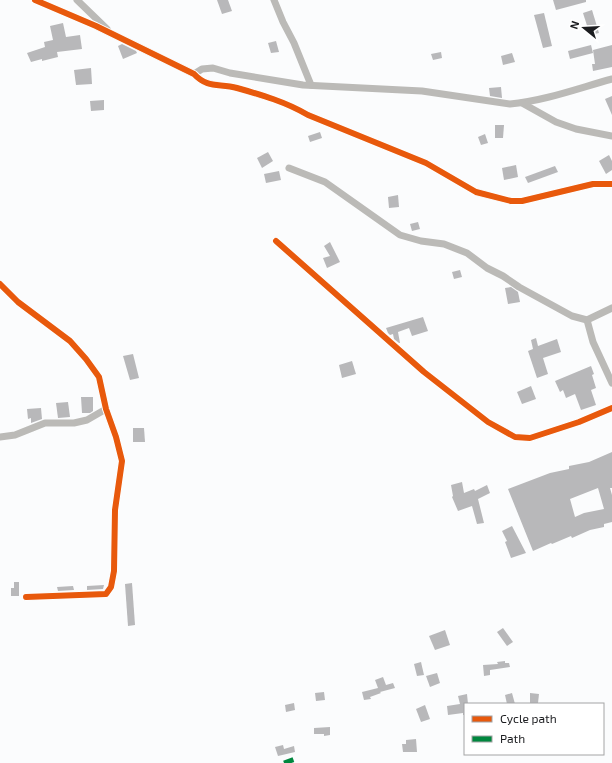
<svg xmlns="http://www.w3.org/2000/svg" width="612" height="763" viewBox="0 0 612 763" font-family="'Exo 2',sans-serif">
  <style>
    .building { fill: #b8b8ba; fill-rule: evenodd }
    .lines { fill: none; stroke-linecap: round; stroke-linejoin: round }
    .minor { stroke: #bbbab7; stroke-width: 7 }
    .quiet { stroke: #00873e; stroke-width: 5; stroke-dasharray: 10 5; stroke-linecap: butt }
    .cycleway-casing { stroke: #fff; stroke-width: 8 }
    .cycleway { stroke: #e8590c; stroke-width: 6 }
  </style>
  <rect width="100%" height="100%" fill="#fbfcfd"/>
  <g class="building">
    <path d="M 217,0 L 228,0 L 232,11 L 222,14 Z"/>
    <path d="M 553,0 L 586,0 L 586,2 L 556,10 Z"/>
    <path d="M 592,10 L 599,33 L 590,35 L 583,13 Z"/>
    <path d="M 544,13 L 552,46 L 543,48 L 534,15 Z"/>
    <path d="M 63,23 L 66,37 L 80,35 L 82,49 L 57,52 L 58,57 L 42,61 L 42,59 L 31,62 L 27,53 L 45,47 L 44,42 L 53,40 L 50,26 Z"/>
    <path d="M 276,41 L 279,52 L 271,53 L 268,43 Z"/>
    <path d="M 122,44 L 136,51 L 137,53 L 123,59 L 118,46 Z"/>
    <path d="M 591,45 L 593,53 L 570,59 L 568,51 Z"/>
    <path d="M 612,45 L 612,67 L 593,71 L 592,64 L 595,64 L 593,50 Z"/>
    <path d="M 441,52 L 442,58 L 433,60 L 431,54 Z"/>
    <path d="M 512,53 L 515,62 L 503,65 L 501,56 Z"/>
    <path d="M 91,68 L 92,84 L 76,85 L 74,70 Z"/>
    <path d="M 501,87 L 502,98 L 490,96 L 489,88 Z"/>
    <path d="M 612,96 L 612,115 L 605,99 Z"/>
    <path d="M 104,100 L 104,110 L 91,111 L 90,101 Z"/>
    <path d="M 495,125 L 504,125 L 503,138 L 495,138 Z"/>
    <path d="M 320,132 L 322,138 L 310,142 L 308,136 Z"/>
    <path d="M 485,134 L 488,143 L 481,145 L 478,137 Z"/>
    <path d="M 268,152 L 273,161 L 262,168 L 257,158 Z"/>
    <path d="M 609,155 L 612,161 L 612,170 L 606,174 L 599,161 Z"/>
    <path d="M 516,165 L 518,177 L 504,180 L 502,168 Z"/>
    <path d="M 555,166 L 558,172 L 528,183 L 525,177 Z"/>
    <path d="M 279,171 L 281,180 L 266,183 L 264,174 Z"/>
    <path d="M 398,195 L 399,207 L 389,208 L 388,197 Z"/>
    <path d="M 418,222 L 420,229 L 412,231 L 410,224 Z"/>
    <path d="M 330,242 L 340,262 L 327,268 L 323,258 L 330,256 L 324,246 Z"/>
    <path d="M 460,270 L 462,277 L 454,279 L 452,272 Z"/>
    <path d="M 511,287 L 518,292 L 520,302 L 508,304 L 505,288 Z"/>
    <path d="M 423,317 L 428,331 L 412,336 L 409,328 L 398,332 L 400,343 L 399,343 L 394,339 L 393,334 L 390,335 L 388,333 L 386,328 Z"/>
    <path d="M 536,338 L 538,346 L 557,339 L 561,352 L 543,358 L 548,374 L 537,378 L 528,351 L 533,349 L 531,340 Z"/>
    <path d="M 133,354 L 139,378 L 130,380 L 123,356 Z"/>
    <path d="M 352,361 L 356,374 L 342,378 L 339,365 Z"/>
    <path d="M 591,366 L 594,374 L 592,375 L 596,388 L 591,390 L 596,405 L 581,410 L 575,394 L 566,398 L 563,390 L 560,392 L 555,381 Z"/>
    <path d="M 531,386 L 536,399 L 522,404 L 517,392 Z"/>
    <path d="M 81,397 L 93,397 L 93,411 L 90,413 L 82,413 Z"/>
    <path d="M 68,402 L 70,417 L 58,418 L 56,403 Z"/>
    <path d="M 41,408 L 42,419 L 31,423 L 31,418 L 28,419 L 27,409 Z"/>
    <path d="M 133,428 L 144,428 L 145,442 L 133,442 Z"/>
    <path d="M 612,452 L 612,488 L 610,488 L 612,495 L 612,522 L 604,524 L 604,527 L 590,530 L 572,538 L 571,536 L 552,544 L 551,543 L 533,551 L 508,489 L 550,473 L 569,469 L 569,466 L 589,462 ZM 598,488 L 604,509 L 584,513 L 575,517 L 570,499 Z"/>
    <path d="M 462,482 L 464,493 L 474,489 L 475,491 L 487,485 L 490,493 L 478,499 L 484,523 L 477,524 L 472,506 L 458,511 L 452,497 L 453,496 L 451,485 Z"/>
    <path d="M 512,526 L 526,553 L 511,558 L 505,542 L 507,541 L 502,531 Z"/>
    <path d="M 14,582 L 19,582 L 19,596 L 11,596 L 11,588 L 14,588 Z"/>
    <path d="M 132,583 L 135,625 L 128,626 L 125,584 Z"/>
    <path d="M 104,585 L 103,589 L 87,590 L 87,586 Z"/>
    <path d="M 73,586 L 74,590 L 58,591 L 57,587 Z"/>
    <path d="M 503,628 L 513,642 L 507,646 L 497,632 Z"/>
    <path d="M 445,630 L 450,645 L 435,650 L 429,636 Z"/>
    <path d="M 505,661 L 505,663 L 509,663 L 510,667 L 490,670 L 490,675 L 484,676 L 483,665 L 498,664 L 497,662 Z"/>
    <path d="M 421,662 L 424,675 L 417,676 L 414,664 Z"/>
    <path d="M 437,673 L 440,683 L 430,687 L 426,676 Z"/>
    <path d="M 383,677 L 386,685 L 393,683 L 395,688 L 380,692 L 381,693 L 370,697 L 371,699 L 364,700 L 362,692 L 378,688 L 375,680 Z"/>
    <path d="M 324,692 L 325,700 L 316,701 L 315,693 Z"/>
    <path d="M 512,693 L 515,704 L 507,704 L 505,695 Z"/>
    <path d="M 530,693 L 539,694 L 538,703 L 530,703 Z"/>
    <path d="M 467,694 L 468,704 L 465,704 L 465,715 L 463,715 L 463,713 L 448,715 L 447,706 L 460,704 L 458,696 Z"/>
    <path d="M 294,703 L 295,710 L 286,712 L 285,705 Z"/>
    <path d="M 425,705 L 430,719 L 421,722 L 416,709 Z"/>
    <path d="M 330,727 L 330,735 L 324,736 L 324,734 L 314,734 L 314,728 Z"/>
    <path d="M 416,739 L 417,752 L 403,752 L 402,744 L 406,744 L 406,740 Z"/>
    <path d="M 283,745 L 284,749 L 294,746 L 295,752 L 278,756 L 275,747 Z"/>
  </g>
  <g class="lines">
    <g class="minor">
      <path d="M 35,0 L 96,26 L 194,74 C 208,89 219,83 237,88 C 262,95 286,102 308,115 L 426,163 L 476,192 L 511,201 L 522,201 L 593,184 L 612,184"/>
      <path d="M 77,0 L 107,29"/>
      <path d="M 274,0 L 283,22 L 294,43 L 311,85"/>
      <path d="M 194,74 L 202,69 L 213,68 L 230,73 L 303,85 L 422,91 L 510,104 C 544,101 579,88 612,79"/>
      <path d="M 522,103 L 556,122 L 576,129 L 612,136"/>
      <path d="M 289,168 L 325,182 L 400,235 L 421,241 L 444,244 L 467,253 L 487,268 L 503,276 L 519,287 L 572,316 L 587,320 L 612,308"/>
      <path d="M 276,241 L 424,372 L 488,422 L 515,437 L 530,438 L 579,422 L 612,408"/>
      <path d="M 0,284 L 18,302 L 70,341 L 86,359 L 99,377 L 106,409 L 116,437 L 122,461 L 115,510 L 114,571 L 111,587 L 106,594 L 26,597"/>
      <path d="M 587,320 L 593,342 L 612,383"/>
      <path d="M 0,437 L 15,435 L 45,423 L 74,423 L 87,420 L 106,409"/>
    </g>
    <path class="quiet" d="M 284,763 L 298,758"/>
    <g class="cycleway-casing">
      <g id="cycleway">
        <path d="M 35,0 L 96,26 L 194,74 C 208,89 219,83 237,88 C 262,95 286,102 308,115 L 426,163 L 476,192 L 511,201 L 522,201 L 593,184 L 612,184"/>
        <path d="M 276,241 L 424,372 L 488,422 L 515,437 L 530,438 L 579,422 L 612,408"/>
        <path d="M 0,284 L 18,302 L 70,341 L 86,359 L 99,377 L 106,409 L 116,437 L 122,461 L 115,510 L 114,571 L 111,587 L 106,594 L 26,597"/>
      </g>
    </g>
    <use href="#cycleway" class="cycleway"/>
  </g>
  <rect x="464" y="703" width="140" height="52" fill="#ffffff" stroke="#a4a4a5"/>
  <rect x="472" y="716" width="20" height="6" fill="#e8590c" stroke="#a4a4a5"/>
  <text x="500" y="723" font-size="12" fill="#1b1c1f">Cycle path</text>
  <rect x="472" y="736" width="20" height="6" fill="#00873e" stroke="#a4a4a5"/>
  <text x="500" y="743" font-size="12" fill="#1b1c1f">Path</text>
  <g transform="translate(584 28) rotate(288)" stroke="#ffffff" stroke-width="3" paint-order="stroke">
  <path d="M0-3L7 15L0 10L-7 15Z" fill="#1b1c1f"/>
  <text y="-6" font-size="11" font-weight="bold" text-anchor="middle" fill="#1b1c1f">N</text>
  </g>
</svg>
